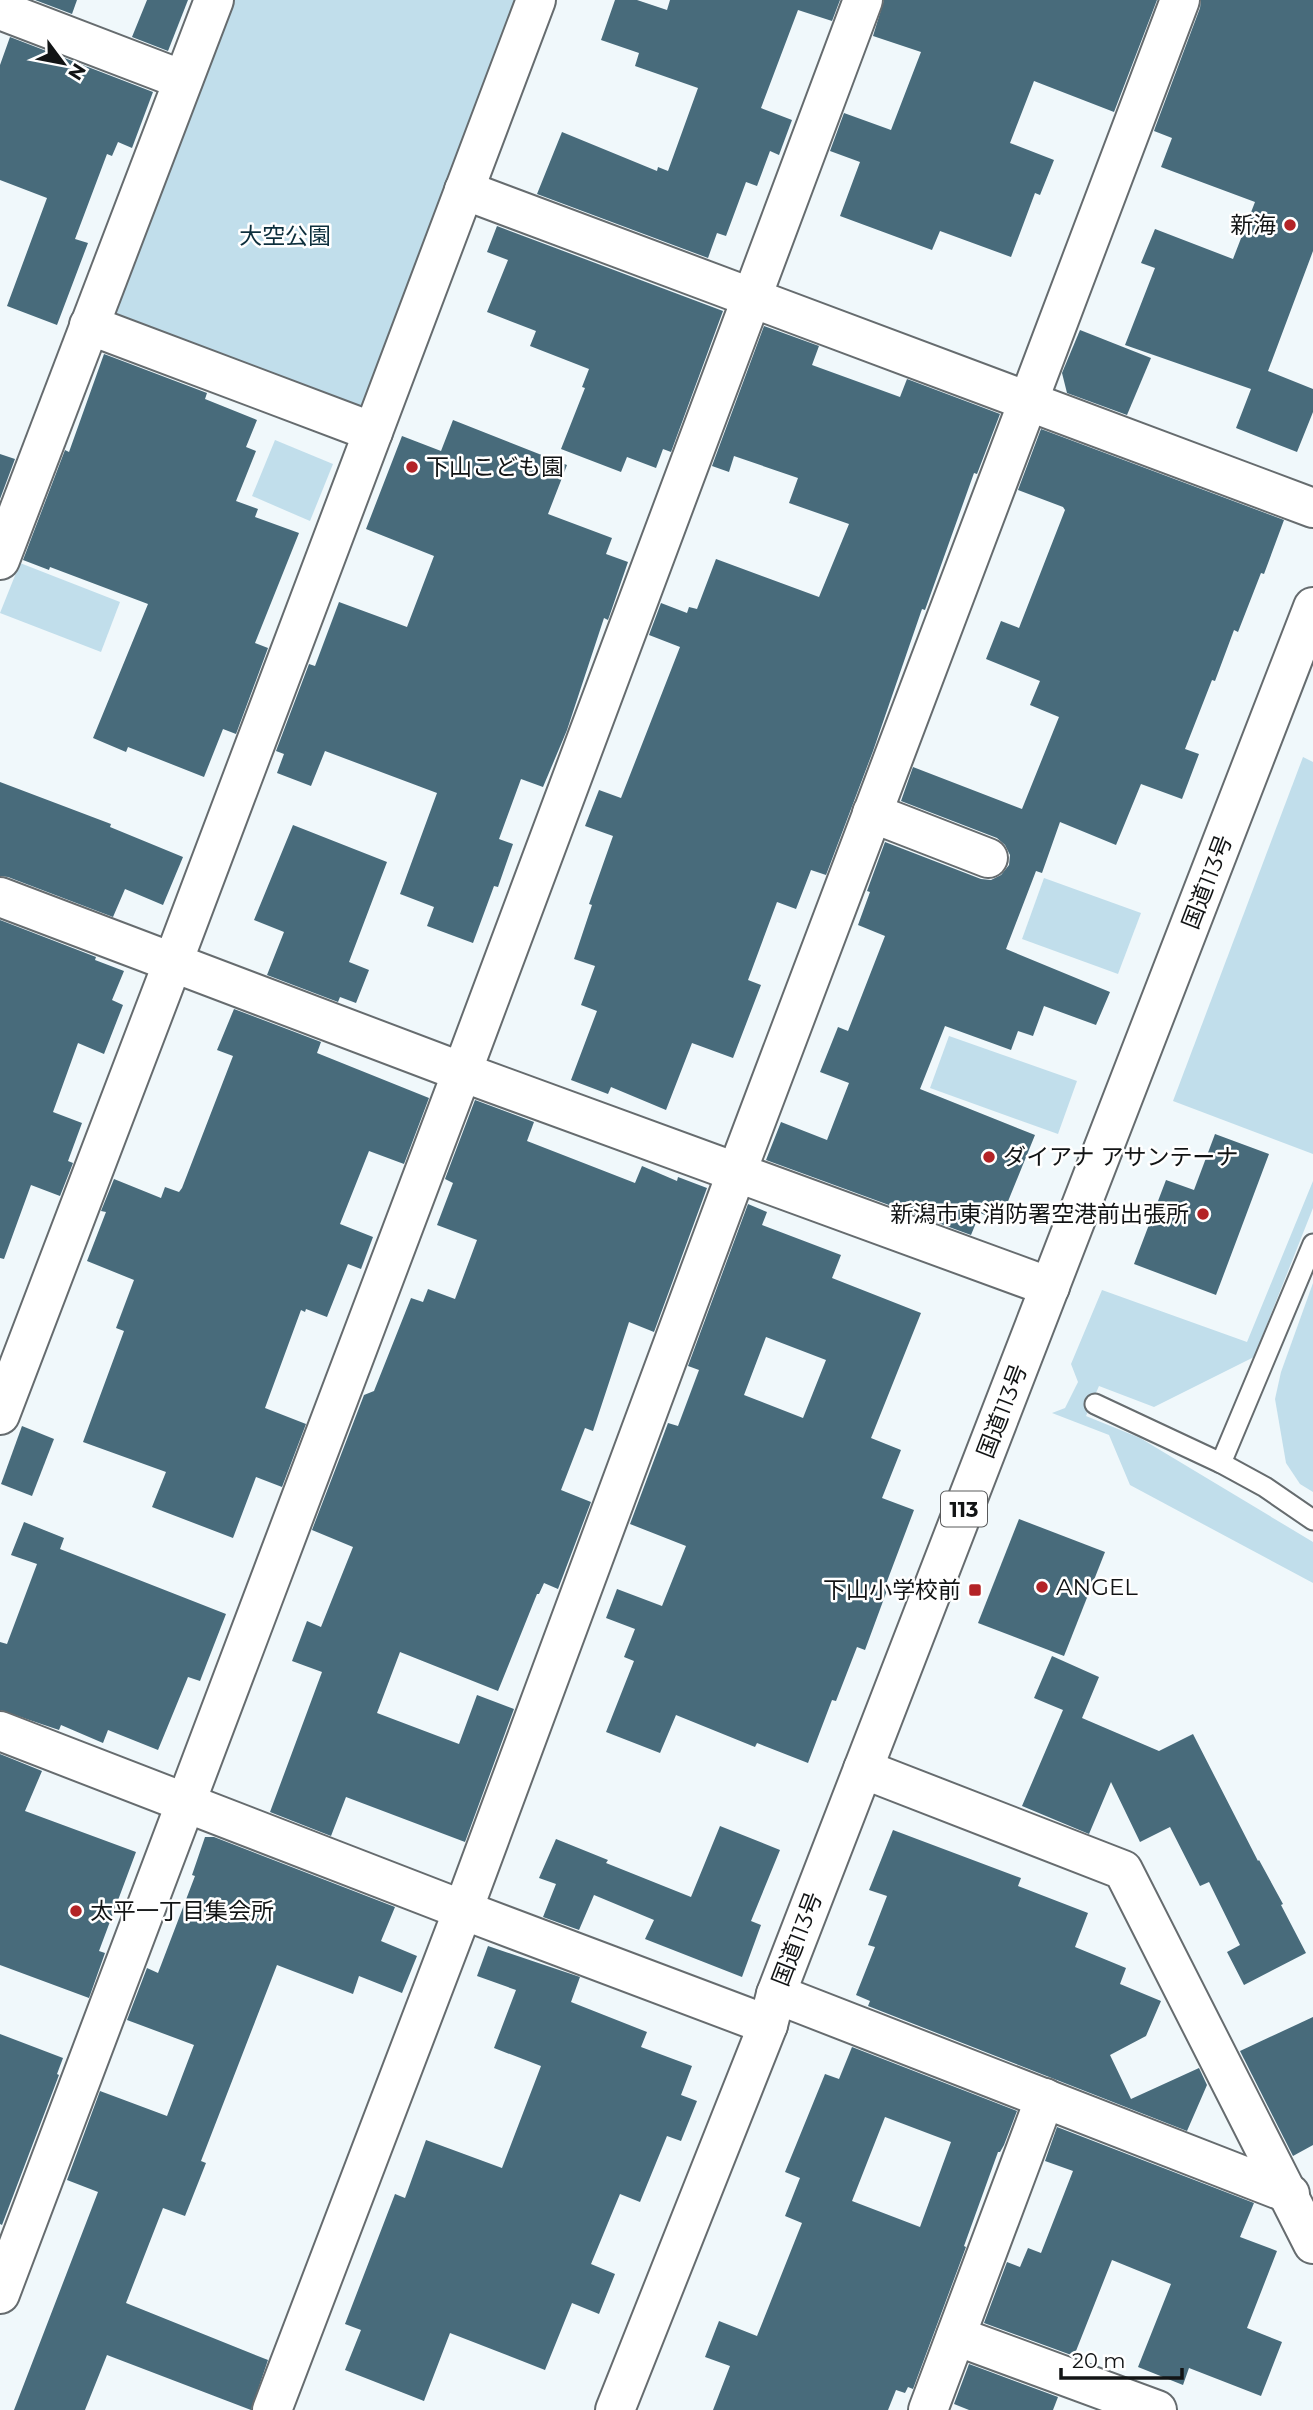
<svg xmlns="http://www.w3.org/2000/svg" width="1313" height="2410" viewBox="0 0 1313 2410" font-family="Montserrat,'Noto Sans JP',sans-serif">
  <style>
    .green { fill: #c1deeb }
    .building { fill: #486b7b; fill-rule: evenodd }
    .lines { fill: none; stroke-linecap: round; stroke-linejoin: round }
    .lane-casing { stroke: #666c6f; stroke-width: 23 }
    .street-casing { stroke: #666c6f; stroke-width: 42 }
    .secondary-casing { stroke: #666c6f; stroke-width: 42 }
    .highway-casing { stroke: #666c6f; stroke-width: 42 }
    .lane { stroke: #fff; stroke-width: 19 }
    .street { stroke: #fff; stroke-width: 38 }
    .secondary { stroke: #fff; stroke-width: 38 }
    .highway { stroke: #fff; stroke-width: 38 }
    .poi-dot { fill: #b32326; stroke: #fff; stroke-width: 2.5 }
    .labels { text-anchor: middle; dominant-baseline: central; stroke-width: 5; stroke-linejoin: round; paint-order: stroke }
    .shield { fill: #fff; stroke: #595a5b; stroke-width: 2 }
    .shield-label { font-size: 21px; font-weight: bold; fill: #121415 }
    .poi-label { font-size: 23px; fill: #121415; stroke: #fff; text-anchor: start }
    .park-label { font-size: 23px; fill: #0d2f3d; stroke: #fff }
    .street-label { font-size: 23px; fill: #121415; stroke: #fff }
  </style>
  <rect width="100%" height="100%" fill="#f0f8fb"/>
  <g class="green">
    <path d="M 214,0 L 536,0 L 373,432 L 89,325 Z"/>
    <path d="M 275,440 L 333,464 L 310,521 L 252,496 Z"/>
    <path d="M 20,563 L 120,602 L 101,652 L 0,613 Z"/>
    <path d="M 1303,757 L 1313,762 L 1313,1154 L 1173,1101 Z"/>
    <path d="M 1044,878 L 1141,913 L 1118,974 L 1022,939 Z"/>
    <path d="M 949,1036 L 1077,1081 L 1058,1134 L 930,1088 Z"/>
    <path d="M 1313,1181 L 1313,1208 L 1254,1357 L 1154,1407 L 1099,1386 L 1086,1416 L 1140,1438 L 1313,1542 L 1313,1583 L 1130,1485 L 1109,1435 L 1052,1413 L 1065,1408 L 1078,1382 L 1071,1364 L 1102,1290 L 1247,1342 Z"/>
    <path d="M 1313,1283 L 1313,1492 L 1300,1484 L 1286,1463 L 1275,1399 L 1281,1372 Z"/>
  </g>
  <g class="building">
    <path d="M 35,0 L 77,0 L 72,14 Z"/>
    <path d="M 147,0 L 188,0 L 168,51 L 132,37 Z"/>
    <path d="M 615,0 L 637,0 L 667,10 L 670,0 L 840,0 L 832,21 L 798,10 L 761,108 L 792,120 L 779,155 L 770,151 L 757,186 L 746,182 L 726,236 L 717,233 L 708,258 L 537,194 L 562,132 L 657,171 L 658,167 L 668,171 L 698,88 L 635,66 L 639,53 L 601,40 Z"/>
    <path d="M 884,0 L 1157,0 L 1114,112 L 1034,81 L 1010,143 L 1054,160 L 1040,195 L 1035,193 L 1011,257 L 940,231 L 932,250 L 840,216 L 860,162 L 830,151 L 844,113 L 891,130 L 921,52 L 873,36 Z"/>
    <path d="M 1201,0 L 1313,0 L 1313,251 L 1268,371 L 1313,389 L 1313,412 L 1297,452 L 1236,428 L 1251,389 L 1125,345 L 1155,268 L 1141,263 L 1155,229 L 1233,259 L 1255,202 L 1161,167 L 1172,138 L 1154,131 L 1155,128 L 1200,8 Z"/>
    <path d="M 10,37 L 153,92 L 132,148 L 118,142 L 112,156 L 107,154 L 75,239 L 88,243 L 57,325 L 7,306 L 47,198 L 0,180 L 0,65 Z"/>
    <path d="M 497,226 L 723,311 L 671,452 L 663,449 L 656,468 L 627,457 L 621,472 L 561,449 L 585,388 L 582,387 L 589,369 L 530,346 L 536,331 L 487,312 L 508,260 L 487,252 Z"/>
    <path d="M 764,326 L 819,346 L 812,365 L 900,397 L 907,379 L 1000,414 L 977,474 L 974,473 L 925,610 L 922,609 L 873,751 L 826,875 L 811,870 L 796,909 L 777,902 L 748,980 L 761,985 L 733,1058 L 692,1043 L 666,1110 L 611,1087 L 608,1094 L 571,1080 L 597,1011 L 581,1005 L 595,966 L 574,959 L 592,905 L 589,904 L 613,836 L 585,826 L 599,790 L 621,798 L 680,647 L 649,635 L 661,603 L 687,613 L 689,607 L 697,609 L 716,559 L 819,597 L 849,524 L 789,503 L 798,478 L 734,456 L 729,472 L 712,466 Z"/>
    <path d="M 1080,330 L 1151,358 L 1127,415 L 1067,393 L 1062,373 Z"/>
    <path d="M 104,354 L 207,393 L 205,399 L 257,420 L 246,447 L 256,451 L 236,501 L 258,509 L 255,517 L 299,533 L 255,643 L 268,648 L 236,734 L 223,729 L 204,777 L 128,747 L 126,752 L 93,738 L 148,604 L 50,567 L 49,570 L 23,560 L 65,450 L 69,452 Z"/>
    <path d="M 453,420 L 567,465 L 548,514 L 612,538 L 606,554 L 628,562 L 608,620 L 604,618 L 567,730 L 543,787 L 521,779 L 499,839 L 513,844 L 498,887 L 494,886 L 473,943 L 427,926 L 434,907 L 400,894 L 437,793 L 325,751 L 311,786 L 277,773 L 284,754 L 276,751 L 309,664 L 315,666 L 339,602 L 407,627 L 434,556 L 366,529 L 402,436 L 441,451 Z"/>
    <path d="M 1041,429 L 1284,520 L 1264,574 L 1261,573 L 1238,632 L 1234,630 L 1215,681 L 1212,680 L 1185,749 L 1199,754 L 1182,799 L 1141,784 L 1116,845 L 1060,822 L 1042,873 L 1036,871 L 1006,949 L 1110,992 L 1096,1025 L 1044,1006 L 1033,1036 L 1018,1031 L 1011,1050 L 945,1026 L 920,1089 L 1035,1135 L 1000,1221 L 980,1213 L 971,1235 L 766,1160 L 781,1122 L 827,1140 L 849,1083 L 820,1072 L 838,1027 L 848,1031 L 885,936 L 858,925 L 870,892 L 867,891 L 885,842 L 981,879 L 991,880 L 1001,875 L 1009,865 L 1010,855 L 1005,845 L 997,838 L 901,801 L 913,767 L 1022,809 L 1059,717 L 1030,705 L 1040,681 L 986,659 L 1001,621 L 1019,628 L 1065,510 L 1063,507 L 1018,490 Z"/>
    <path d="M 0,454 L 15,459 L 0,499 Z"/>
    <path d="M 0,782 L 111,824 L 110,827 L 183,857 L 163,905 L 125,889 L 113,917 L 8,877 L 0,876 Z"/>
    <path d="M 293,825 L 387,862 L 349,962 L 369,970 L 356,1003 L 340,997 L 338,1002 L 267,975 L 284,932 L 254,920 Z"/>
    <path d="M 0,920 L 96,957 L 95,960 L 124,971 L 112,1000 L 123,1005 L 104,1054 L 78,1043 L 53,1112 L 82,1123 L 68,1161 L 73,1163 L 60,1196 L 31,1185 L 4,1259 L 0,1258 Z"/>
    <path d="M 234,1009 L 321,1042 L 317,1053 L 429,1098 L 404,1164 L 369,1151 L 340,1224 L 373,1237 L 361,1269 L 348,1264 L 327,1317 L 306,1309 L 305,1312 L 301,1310 L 265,1408 L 306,1424 L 282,1487 L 256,1477 L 233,1538 L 152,1507 L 166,1472 L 83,1442 L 124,1331 L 116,1328 L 134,1280 L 87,1261 L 106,1212 L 101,1211 L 114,1179 L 161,1198 L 165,1187 L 179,1192 L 182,1188 L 233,1056 L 217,1050 Z"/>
    <path d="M 475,1100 L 534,1122 L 527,1141 L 635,1183 L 642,1166 L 677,1181 L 678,1177 L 707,1188 L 654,1332 L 629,1322 L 593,1431 L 585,1428 L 561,1490 L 591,1502 L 558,1589 L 544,1583 L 539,1594 L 537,1594 L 498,1691 L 400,1652 L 377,1713 L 459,1744 L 477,1695 L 514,1709 L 465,1842 L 346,1797 L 331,1836 L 270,1812 L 322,1672 L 292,1661 L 307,1621 L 321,1627 L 353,1547 L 312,1530 L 364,1395 L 374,1391 L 411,1298 L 423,1302 L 428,1289 L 455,1299 L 477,1240 L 437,1225 L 453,1183 L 445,1179 Z"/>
    <path d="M 1215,1134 L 1269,1154 L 1216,1295 L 1134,1264 L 1166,1180 L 1194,1190 Z"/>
    <path d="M 748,1204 L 767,1212 L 762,1225 L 841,1255 L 832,1278 L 921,1313 L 871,1438 L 901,1450 L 882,1498 L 914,1510 L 886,1584 L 889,1585 L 865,1650 L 857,1647 L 836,1701 L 832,1700 L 808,1763 L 757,1743 L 755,1747 L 676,1715 L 660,1753 L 606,1732 L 634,1661 L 624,1657 L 635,1629 L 606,1618 L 617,1589 L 662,1606 L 686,1546 L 630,1524 L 668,1423 L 678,1426 L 699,1370 L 688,1366 ZM 766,1337 L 826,1360 L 803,1418 L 744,1395 Z"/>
    <path d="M 22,1426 L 54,1439 L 32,1496 L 1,1484 Z"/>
    <path d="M 1019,1519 L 1105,1552 L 1064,1656 L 978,1623 Z"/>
    <path d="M 24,1522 L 64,1538 L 60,1549 L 226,1614 L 200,1681 L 188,1677 L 158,1750 L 108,1730 L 103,1743 L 61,1725 L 59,1730 L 0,1710 L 0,1642 L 7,1644 L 37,1564 L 11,1555 Z"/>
    <path d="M 1052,1656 L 1099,1677 L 1082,1718 L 1159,1751 L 1193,1734 L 1258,1861 L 1259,1860 L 1283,1904 L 1281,1905 L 1306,1953 L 1244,1985 L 1227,1952 L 1240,1945 L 1209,1882 L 1200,1886 L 1170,1827 L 1140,1842 L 1111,1782 L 1089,1834 L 1022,1806 L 1063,1710 L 1034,1698 Z"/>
    <path d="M 0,1754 L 42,1771 L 25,1811 L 136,1852 L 99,1951 L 105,1953 L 89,1998 L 0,1965 Z"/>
    <path d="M 720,1826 L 780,1850 L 751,1921 L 761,1925 L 742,1977 L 645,1939 L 654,1920 L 594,1895 L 579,1930 L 543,1917 L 556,1884 L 539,1878 L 556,1839 L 608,1860 L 606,1863 L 691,1897 Z"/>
    <path d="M 893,1830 L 1021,1878 L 1018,1886 L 1088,1913 L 1075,1947 L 1126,1968 L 1120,1984 L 1161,2001 L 1146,2036 L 1110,2055 L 1131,2099 L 1199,2068 L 1207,2085 L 1187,2131 L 868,2006 L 870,2001 L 856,1995 L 875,1947 L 868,1945 L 887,1896 L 869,1890 Z"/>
    <path d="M 205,1837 L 214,1837 L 395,1907 L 381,1941 L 417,1956 L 402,1993 L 359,1976 L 353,1994 L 277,1965 L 201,2161 L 206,2163 L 185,2216 L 163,2208 L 126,2303 L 268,2360 L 251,2410 L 107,2355 L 85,2410 L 14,2410 L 98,2192 L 67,2180 L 100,2091 L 167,2116 L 194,2045 L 127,2020 L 147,1968 L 158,1973 L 195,1876 L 192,1875 Z"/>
    <path d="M 488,1946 L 580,1977 L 571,2002 L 647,2032 L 641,2047 L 692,2066 L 681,2095 L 697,2101 L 681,2141 L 667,2136 L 640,2202 L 620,2194 L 591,2264 L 615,2274 L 599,2314 L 572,2303 L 545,2370 L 450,2333 L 424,2401 L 345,2370 L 361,2330 L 345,2324 L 395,2194 L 405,2198 L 426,2140 L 502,2168 L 541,2066 L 494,2048 L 516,1990 L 477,1976 Z"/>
    <path d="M 1313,2017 L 1313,2145 L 1293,2156 L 1240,2051 Z"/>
    <path d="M 0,2034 L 63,2058 L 57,2074 L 59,2075 L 2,2225 L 0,2224 Z"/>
    <path d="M 852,2047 L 1017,2111 L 1004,2145 L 1000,2152 L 998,2152 L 964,2246 L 966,2247 L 913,2389 L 908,2387 L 905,2393 L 896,2390 L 888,2410 L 713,2410 L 730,2366 L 705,2357 L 719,2321 L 757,2336 L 802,2223 L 785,2216 L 800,2178 L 785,2172 L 825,2074 L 839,2079 ZM 885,2117 L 951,2142 L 920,2227 L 852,2201 Z"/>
    <path d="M 1057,2127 L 1254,2203 L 1240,2237 L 1277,2251 L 1247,2328 L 1282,2342 L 1261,2396 L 1189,2368 L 1183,2385 L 1138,2367 L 1171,2284 L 1112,2260 L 1074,2356 L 984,2323 L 1007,2262 L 1020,2267 L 1028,2248 L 1041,2253 L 1073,2171 L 1045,2161 Z"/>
    <path d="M 969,2364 L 1058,2397 L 1053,2410 L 969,2410 L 954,2404 Z"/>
  </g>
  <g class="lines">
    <g class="lane-casing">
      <g id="lane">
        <path d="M 1095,1404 L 1221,1463 L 1265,1487 L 1313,1520"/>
        <path d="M 1221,1463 L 1313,1244"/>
      </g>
    </g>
    <g class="street-casing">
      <g id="street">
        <path d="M 0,10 L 183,80"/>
        <path d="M 464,190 L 1313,508"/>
        <path d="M 89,325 L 373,432"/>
        <path d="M 0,560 L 214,0"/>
        <path d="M 872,813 L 988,858"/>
        <path d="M 0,1415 L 173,962"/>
        <path d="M 0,1731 L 463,1910 L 768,2025"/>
        <path d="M 863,1769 L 1123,1870 L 1313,2244"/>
        <path d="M 776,1994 L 1290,2194"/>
        <path d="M 0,2294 L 462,1072 L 863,0"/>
        <path d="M 956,2336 L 1157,2410"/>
        <path d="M 272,2410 L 463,1910 L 736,1174 L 1180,0"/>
        <path d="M 928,2410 L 1045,2098"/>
      </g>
    </g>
    <g class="secondary-casing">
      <g id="secondary">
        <path d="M 0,897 L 462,1072 L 1050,1287"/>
        <path d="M 173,962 L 536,0"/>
      </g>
    </g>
    <g class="highway-casing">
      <path id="highway" d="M 615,2410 L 768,2025 L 776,1994 L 791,1955 L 1313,607"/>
    </g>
    <use href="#lane" class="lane"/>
    <use href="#street" class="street"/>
    <use href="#secondary" class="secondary"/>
    <use href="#highway" class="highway"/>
  </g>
  <g class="poi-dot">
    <circle cx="1290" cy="225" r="7"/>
    <circle cx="412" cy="467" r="7"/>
    <circle cx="989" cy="1157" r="7"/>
    <circle cx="1203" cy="1214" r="7"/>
    <circle cx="1042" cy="1587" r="7"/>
    <rect x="968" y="1583" width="14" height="14" rx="3.5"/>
    <circle cx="76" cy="1911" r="7"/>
  </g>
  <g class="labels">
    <rect class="shield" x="941" y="1491.5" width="46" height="35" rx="5"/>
    <g class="shield-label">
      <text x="964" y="1509">113</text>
    </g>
    <g class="poi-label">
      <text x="1276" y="225" text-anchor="end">新海</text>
      <text x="426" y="467">下山こども園</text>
      <text x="1003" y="1157">ダイアナ アサンテーナ</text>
      <text x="1189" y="1214" text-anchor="end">新潟市東消防署空港前出張所</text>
      <text x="1056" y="1587">ANGEL</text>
      <text x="961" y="1590" text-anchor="end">下山小学校前</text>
      <text x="90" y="1911">太平一丁目集会所</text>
    </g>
    <g class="park-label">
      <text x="285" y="236">大空公園</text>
    </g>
    <g class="street-label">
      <text transform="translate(1207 882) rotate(-69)">国道113号</text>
      <text transform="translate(1002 1411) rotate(-69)">国道113号</text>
      <text transform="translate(797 1939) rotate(-69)">国道113号</text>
    </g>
  </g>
  <g transform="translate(63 63) rotate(122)" stroke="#ffffff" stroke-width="5" paint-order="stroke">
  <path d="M0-5L12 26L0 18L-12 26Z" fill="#121415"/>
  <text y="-10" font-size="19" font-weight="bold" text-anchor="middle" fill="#121415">N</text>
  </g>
  <path d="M1061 2368v10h121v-10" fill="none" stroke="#121415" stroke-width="3.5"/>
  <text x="1072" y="2368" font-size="21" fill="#121415" stroke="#ffffff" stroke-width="5" paint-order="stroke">20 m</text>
</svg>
